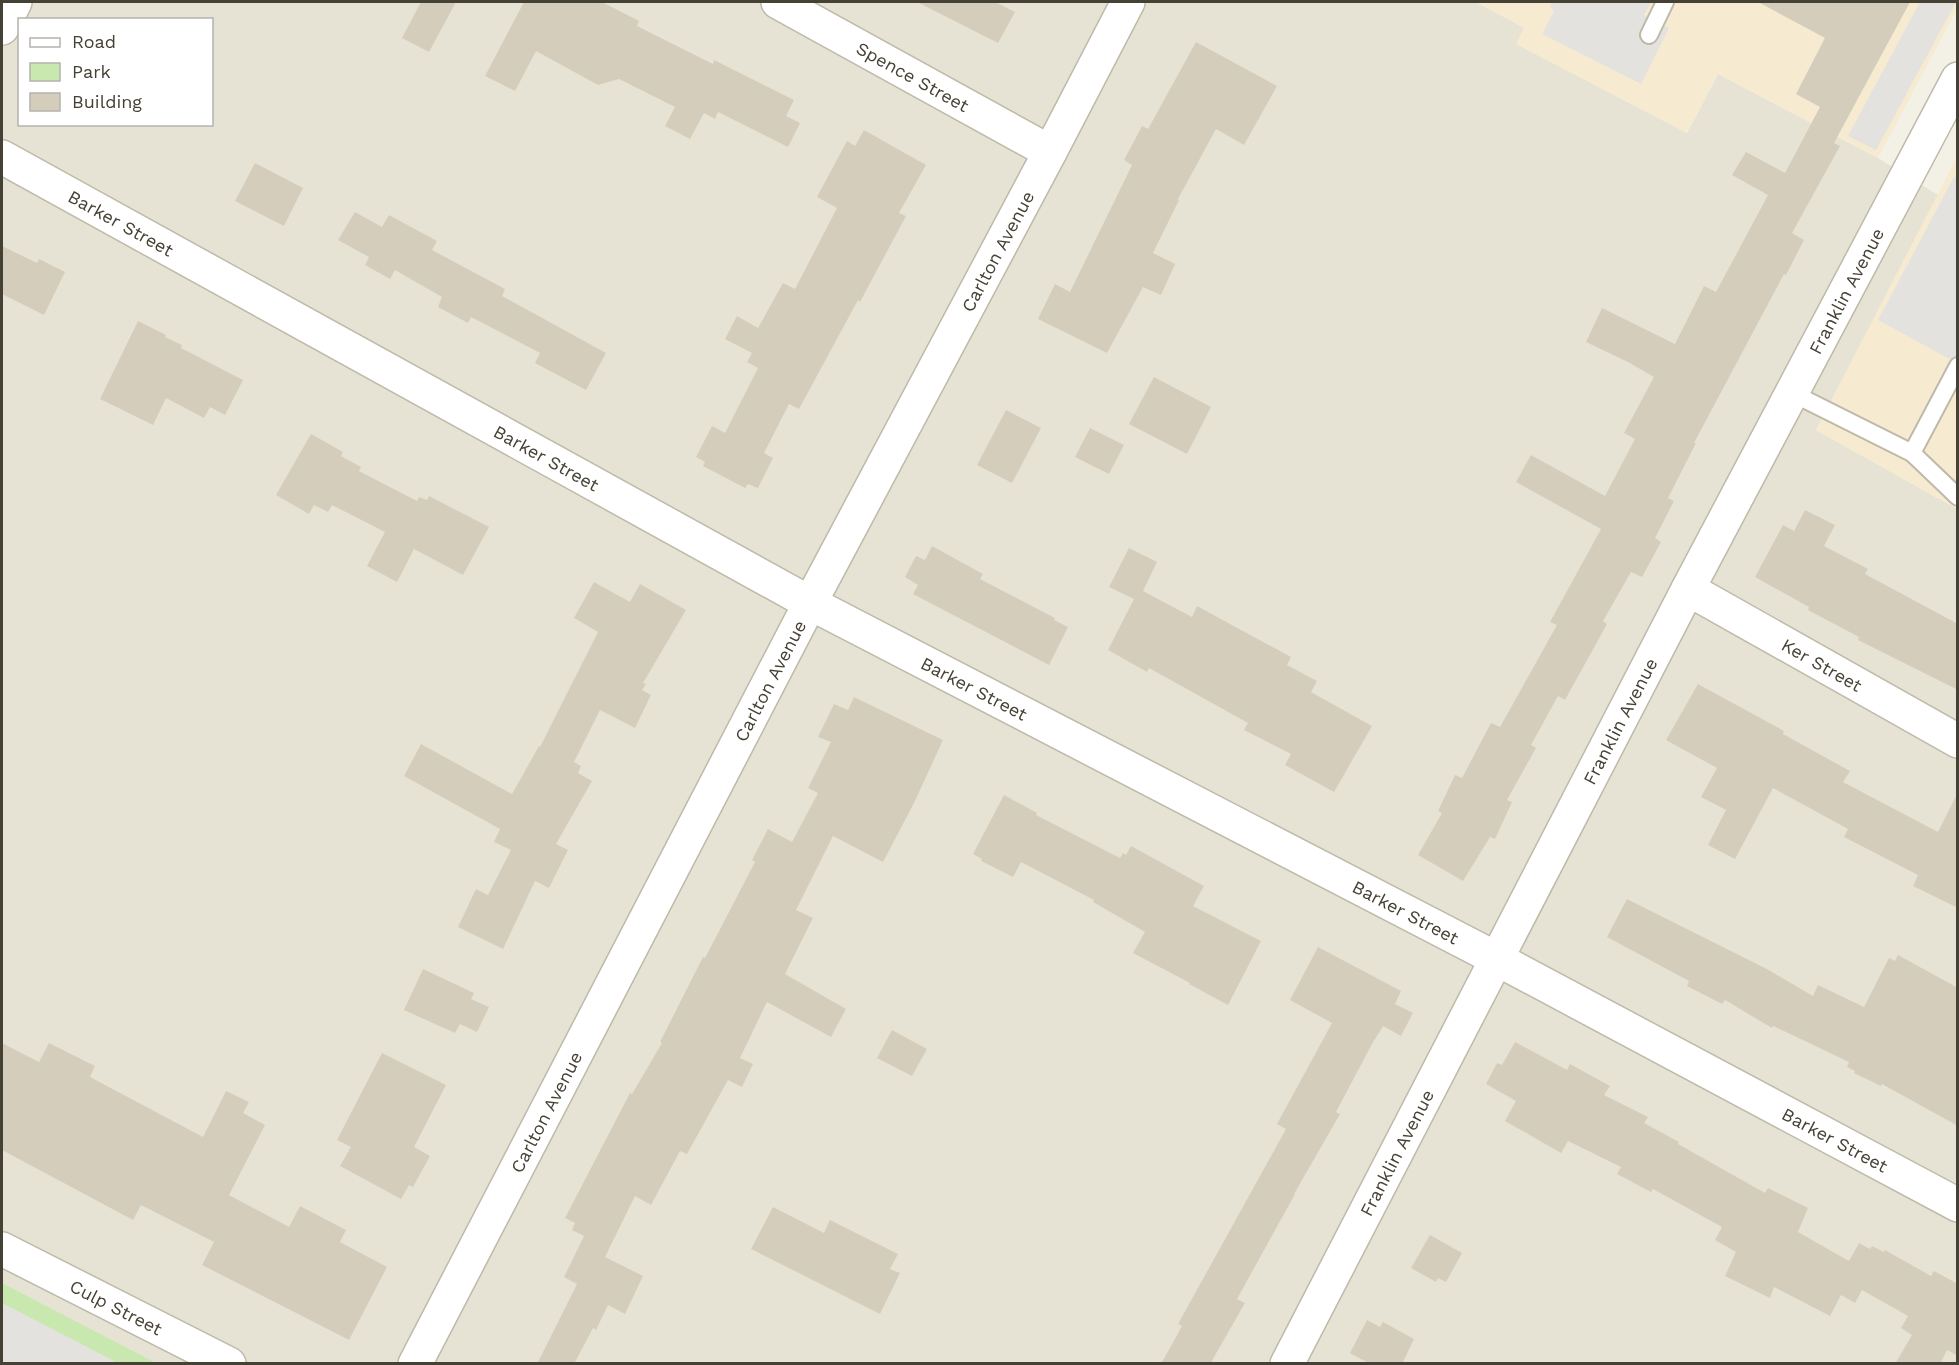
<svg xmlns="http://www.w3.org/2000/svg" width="1959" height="1365" viewBox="0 0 1959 1365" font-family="'Work Sans',sans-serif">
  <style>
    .residential { fill: #e7e3d4; fill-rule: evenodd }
    .commercial { fill: #f6ead1 }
    .green { fill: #c9e8af }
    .parking { fill: #e4e2de }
    .building { fill: #d5cdbc }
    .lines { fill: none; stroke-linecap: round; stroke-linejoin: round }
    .service-casing { stroke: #bfb9a9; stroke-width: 20 }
    .minor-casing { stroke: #bfb9a9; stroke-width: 36 }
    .service { stroke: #fff; stroke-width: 16 }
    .minor { stroke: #fff; stroke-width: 33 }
    .labels { text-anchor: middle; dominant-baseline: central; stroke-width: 4.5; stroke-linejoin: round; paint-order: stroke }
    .street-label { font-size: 18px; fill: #464135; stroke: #fff }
  </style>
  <rect width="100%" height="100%" fill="#f3f1e6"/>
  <path class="residential" d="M 2,2 L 1476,2 L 1525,28 L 1517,44 L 1687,133 L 1718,74 L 1878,158 L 1938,195 L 1816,430 L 1957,509 L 1957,1363 L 2,1364 ZM 20,20 L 212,20 L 212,124 L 20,124 Z"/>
  <g class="commercial">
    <path d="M 1476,2 L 1957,2 L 1958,7 L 1878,158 L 1718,74 L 1687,133 L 1516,44 L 1524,28 Z"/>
    <path d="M 1957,157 L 1957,509 L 1816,430 Z"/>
  </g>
  <path class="green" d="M 2,1283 L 156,1363 L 2,1363 Z"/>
  <g class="parking">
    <path d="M 1552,2 L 1651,2 L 1644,15 L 1669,28 L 1641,84 L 1542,34 L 1554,11 L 1550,6 Z"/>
    <path d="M 1920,2 L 1956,2 L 1876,150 L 1848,136 Z"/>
    <path d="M 1954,177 L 1957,179 L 1957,363 L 1878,320 Z"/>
    <path d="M 2,1303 L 118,1363 L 2,1363 Z"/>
  </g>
  <g class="building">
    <path d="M 421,2 L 456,2 L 429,52 L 402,38 Z"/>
    <path d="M 524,2 L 602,2 L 639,21 L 637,26 L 713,64 L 714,60 L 794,100 L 786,116 L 800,123 L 788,147 L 718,112 L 715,119 L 704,113 L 690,139 L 665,126 L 675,107 L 619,79 L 598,85 L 536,51 L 515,91 L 485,76 Z"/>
    <path d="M 917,2 L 995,2 L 1015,12 L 998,43 Z"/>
    <path d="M 1758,2 L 1910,2 L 1834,143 L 1840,146 L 1792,233 L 1804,240 L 1786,275 L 1784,274 L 1694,443 L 1696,443 L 1668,498 L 1674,501 L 1655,538 L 1661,542 L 1642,577 L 1631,572 L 1603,621 L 1607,624 L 1565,700 L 1558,696 L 1531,745 L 1536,748 L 1507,800 L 1512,802 L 1495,839 L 1490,837 L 1463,881 L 1418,855 L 1442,813 L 1438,811 L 1455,775 L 1462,778 L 1491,723 L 1500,727 L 1557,625 L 1550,622 L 1601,529 L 1516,482 L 1531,455 L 1605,496 L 1635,439 L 1624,433 L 1654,377 L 1628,362 L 1586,342 L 1602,308 L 1675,344 L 1704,286 L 1716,292 L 1768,195 L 1732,175 L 1746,152 L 1785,173 L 1820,107 L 1796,94 L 1825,38 Z"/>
    <path d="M 1196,42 L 1277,86 L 1244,145 L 1216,129 L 1178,199 L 1179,200 L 1153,253 L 1175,264 L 1161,295 L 1143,287 L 1107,353 L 1038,319 L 1055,284 L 1070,292 L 1132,165 L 1124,160 L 1142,126 L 1148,129 Z"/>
    <path d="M 864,130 L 926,165 L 899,213 L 906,216 L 860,302 L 858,300 L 799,409 L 789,404 L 764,453 L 773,458 L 758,488 L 748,484 L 745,488 L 703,466 L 705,462 L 696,457 L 712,426 L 725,433 L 758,368 L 747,362 L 752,353 L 725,339 L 737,316 L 758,328 L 783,283 L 795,289 L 837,208 L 817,197 L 847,141 L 855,146 Z"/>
    <path d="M 255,163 L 303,188 L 284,226 L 235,201 Z"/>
    <path d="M 355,212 L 382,227 L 389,215 L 437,241 L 432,250 L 505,289 L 502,296 L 606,353 L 586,390 L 535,363 L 540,353 L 471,317 L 468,323 L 438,307 L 442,297 L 395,270 L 390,279 L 365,265 L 369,257 L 338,240 Z"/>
    <path d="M 2,246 L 37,263 L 39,259 L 65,272 L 44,315 L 2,294 Z"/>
    <path d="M 138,321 L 166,335 L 165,337 L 182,345 L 181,348 L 243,380 L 225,415 L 210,407 L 204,418 L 166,398 L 153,425 L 100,399 Z"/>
    <path d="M 1154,377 L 1211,407 L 1187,454 L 1129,424 Z"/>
    <path d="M 1006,410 L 1041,428 L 1012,483 L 977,465 Z"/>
    <path d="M 1090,428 L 1124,445 L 1109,474 L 1075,457 Z"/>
    <path d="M 311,434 L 343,452 L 341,456 L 361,467 L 359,471 L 417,501 L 419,497 L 427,500 L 429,496 L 489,527 L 463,575 L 414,549 L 397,582 L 367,566 L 385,532 L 332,505 L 328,512 L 314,505 L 309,514 L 276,495 Z"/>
    <path d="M 1805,510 L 1835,525 L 1824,546 L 1868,569 L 1865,574 L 1958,624 L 1958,690 L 1858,640 L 1859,637 L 1808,610 L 1809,607 L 1755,577 L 1783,525 L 1794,531 Z"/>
    <path d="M 932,546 L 983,574 L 980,579 L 1055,618 L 1054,620 L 1068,627 L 1049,665 L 913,594 L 918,585 L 905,577 L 916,556 L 925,560 Z"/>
    <path d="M 1129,548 L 1157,562 L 1143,591 L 1192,617 L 1197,606 L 1291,657 L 1287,665 L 1317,681 L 1311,692 L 1372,726 L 1334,792 L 1285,765 L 1291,754 L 1244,730 L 1248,723 L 1149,668 L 1147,672 L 1108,650 L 1134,599 L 1109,587 Z"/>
    <path d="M 594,582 L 630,602 L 640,584 L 686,610 L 643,683 L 646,684 L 642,690 L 651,695 L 635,728 L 600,710 L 574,762 L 581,766 L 578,773 L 592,781 L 556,844 L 568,850 L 549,888 L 535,881 L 503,949 L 458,927 L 476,889 L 488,895 L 511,850 L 494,842 L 500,829 L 404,776 L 421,744 L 512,794 L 539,746 L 540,747 L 598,632 L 574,618 Z"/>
    <path d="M 1698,684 L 1784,731 L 1783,734 L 1850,771 L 1843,782 L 1938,832 L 1958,792 L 1958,908 L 1913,886 L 1918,875 L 1844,837 L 1848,829 L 1773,788 L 1735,859 L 1708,845 L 1726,810 L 1701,797 L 1717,768 L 1666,740 Z"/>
    <path d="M 854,697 L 943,740 L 914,803 L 883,862 L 833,836 L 796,910 L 813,918 L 785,974 L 846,1009 L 831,1037 L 767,1002 L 740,1058 L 753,1064 L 742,1087 L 728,1080 L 687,1154 L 680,1151 L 651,1205 L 635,1196 L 605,1257 L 643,1276 L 625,1314 L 608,1305 L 596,1330 L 593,1328 L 574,1364 L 537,1364 L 577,1284 L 564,1277 L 584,1236 L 572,1230 L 575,1223 L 565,1218 L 630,1093 L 632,1094 L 662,1043 L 660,1042 L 703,957 L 705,958 L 755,862 L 752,860 L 768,829 L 792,842 L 818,793 L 808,788 L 831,742 L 818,737 L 834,704 L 848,710 Z"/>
    <path d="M 1004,795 L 1037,813 L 1036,815 L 1120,858 L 1123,853 L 1126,855 L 1131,846 L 1204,886 L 1193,906 L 1261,941 L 1228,1005 L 1189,984 L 1190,983 L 1133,953 L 1145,932 L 1093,902 L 1094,900 L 1021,862 L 1013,877 L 981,861 L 982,859 L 973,854 Z"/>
    <path d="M 1627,899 L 1765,968 L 1813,996 L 1818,985 L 1864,1007 L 1889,958 L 1895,961 L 1898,955 L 1958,988 L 1958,1126 L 1882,1084 L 1881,1086 L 1854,1073 L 1855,1071 L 1847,1067 L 1849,1062 L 1773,1026 L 1772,1028 L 1725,1000 L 1722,1004 L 1687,986 L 1689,981 L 1607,937 Z"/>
    <path d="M 1318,947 L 1401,991 L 1395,1004 L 1413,1013 L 1401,1036 L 1383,1026 L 1372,1044 L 1336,1112 L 1340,1114 L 1294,1194 L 1295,1194 L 1237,1299 L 1245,1303 L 1210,1364 L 1161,1364 L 1182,1326 L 1178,1324 L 1286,1129 L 1277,1124 L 1332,1023 L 1290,1000 Z"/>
    <path d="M 423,969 L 474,993 L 471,999 L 489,1007 L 477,1032 L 460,1024 L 455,1033 L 404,1010 Z"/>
    <path d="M 892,1030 L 927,1049 L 912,1076 L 877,1058 Z"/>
    <path d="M 1515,1042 L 1567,1070 L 1570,1064 L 1610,1086 L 1604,1095 L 1648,1117 L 1644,1123 L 1679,1142 L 1678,1144 L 1765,1193 L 1768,1188 L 1808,1208 L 1798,1232 L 1849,1261 L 1859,1243 L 1870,1249 L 1872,1246 L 1884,1252 L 1885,1250 L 1931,1276 L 1934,1271 L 1958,1284 L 1958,1356 L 1947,1350 L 1940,1364 L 1895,1364 L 1912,1335 L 1901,1328 L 1908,1316 L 1862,1290 L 1855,1303 L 1841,1295 L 1830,1316 L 1774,1287 L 1770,1298 L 1725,1276 L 1736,1252 L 1715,1240 L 1722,1227 L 1653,1189 L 1651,1192 L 1617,1174 L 1621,1167 L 1568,1141 L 1561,1153 L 1505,1121 L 1516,1101 L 1486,1084 L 1497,1063 L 1502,1065 Z"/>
    <path d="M 2,1043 L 39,1062 L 49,1043 L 95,1066 L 90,1077 L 203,1137 L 226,1091 L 249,1102 L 243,1113 L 265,1125 L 229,1195 L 289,1227 L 300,1206 L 346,1230 L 340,1242 L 387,1267 L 349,1340 L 202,1265 L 214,1242 L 141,1205 L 133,1220 L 2,1150 Z"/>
    <path d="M 382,1053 L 446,1085 L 414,1147 L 430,1156 L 413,1187 L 409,1185 L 401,1199 L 340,1166 L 351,1147 L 337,1140 Z"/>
    <path d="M 773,1207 L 824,1233 L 830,1220 L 898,1254 L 890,1269 L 900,1273 L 880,1314 L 751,1249 Z"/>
    <path d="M 1430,1235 L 1462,1253 L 1446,1282 L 1438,1278 L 1436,1282 L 1411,1268 Z"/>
    <path d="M 1367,1320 L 1380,1327 L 1383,1322 L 1414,1339 L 1402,1364 L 1370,1364 L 1350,1353 Z"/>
  </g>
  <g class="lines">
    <g class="service-casing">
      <g id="service">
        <path d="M 1649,35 L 1665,2"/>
        <path d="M 1792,393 L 1912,453 L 1958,366"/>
        <path d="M 1912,453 L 1958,497"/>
      </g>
    </g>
    <g class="minor-casing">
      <g id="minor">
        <path id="s1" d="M 778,2 L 1050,152"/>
        <path d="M 2,28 L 15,2"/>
        <path id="s2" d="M 2,157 L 810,603 L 1497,959 L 1958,1205"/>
        <path id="s3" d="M 1688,589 L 1958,741"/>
        <path id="s4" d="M 2,1249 L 229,1364"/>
        <path id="s5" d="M 415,1364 L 810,603 L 1050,152 L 1128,2"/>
        <path id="s6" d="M 1287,1364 L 1688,589 L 1958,79"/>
      </g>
    </g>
    <use href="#service" class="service"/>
    <use href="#minor" class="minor"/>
  </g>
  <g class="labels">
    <g class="street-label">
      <text stroke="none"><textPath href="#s1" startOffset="154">Spence Street</textPath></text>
      <text stroke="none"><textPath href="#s2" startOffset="136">Barker Street</textPath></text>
      <text stroke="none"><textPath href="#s5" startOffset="1256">Carlton Avenue</textPath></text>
      <text stroke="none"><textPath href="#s6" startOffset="1210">Franklin Avenue</textPath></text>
      <text stroke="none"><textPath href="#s2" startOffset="622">Barker Street</textPath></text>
      <text stroke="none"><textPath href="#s3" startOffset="154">Ker Street</textPath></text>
      <text stroke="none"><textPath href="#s5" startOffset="770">Carlton Avenue</textPath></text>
      <text stroke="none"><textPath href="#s2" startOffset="1108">Barker Street</textPath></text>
      <text stroke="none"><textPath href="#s6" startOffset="724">Franklin Avenue</textPath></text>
      <text stroke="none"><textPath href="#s2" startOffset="1594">Barker Street</textPath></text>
      <text stroke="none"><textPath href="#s5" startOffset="284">Carlton Avenue</textPath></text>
      <text stroke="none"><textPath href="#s2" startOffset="2080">Barker Street</textPath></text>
      <text stroke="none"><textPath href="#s6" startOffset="238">Franklin Avenue</textPath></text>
      <text stroke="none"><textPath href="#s4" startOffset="128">Culp Street</textPath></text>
    </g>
  </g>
  <rect width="1959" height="1365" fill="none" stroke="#464135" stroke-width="6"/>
  <rect x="18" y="18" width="195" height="108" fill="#ffffff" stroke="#b5b3ae" stroke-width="1.5"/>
  <rect x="30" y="38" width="30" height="9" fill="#ffffff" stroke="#b5b3ae" stroke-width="1.5"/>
  <text x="72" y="48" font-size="18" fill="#464135">Road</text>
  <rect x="30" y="63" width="30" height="18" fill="#c9e8af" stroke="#b5b3ae" stroke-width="1.5"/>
  <text x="72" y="78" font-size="18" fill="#464135">Park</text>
  <rect x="30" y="93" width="30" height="18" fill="#d5cdbc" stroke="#b5b3ae" stroke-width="1.5"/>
  <text x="72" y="108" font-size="18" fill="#464135">Building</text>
</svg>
